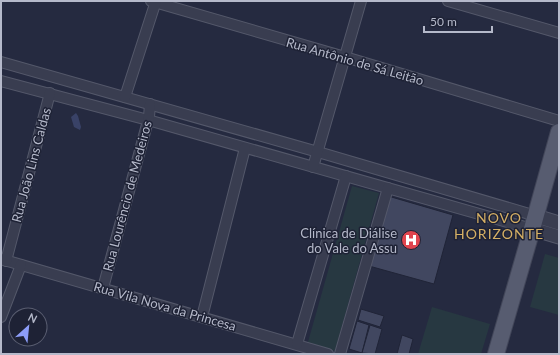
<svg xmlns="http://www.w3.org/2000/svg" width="560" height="355" viewBox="0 0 560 355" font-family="Lato,sans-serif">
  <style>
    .green { fill: #273841 }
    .water { fill: #394267 }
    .building { fill: #414760; stroke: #202437 }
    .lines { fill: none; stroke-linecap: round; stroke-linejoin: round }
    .minor-casing { stroke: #54586a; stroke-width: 12 }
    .tertiary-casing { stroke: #54586a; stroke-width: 15 }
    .primary-casing { stroke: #424659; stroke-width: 18 }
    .minor { stroke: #393d50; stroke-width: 10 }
    .tertiary { stroke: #393d50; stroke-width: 13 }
    .primary { stroke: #575c70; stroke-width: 16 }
    .labels { text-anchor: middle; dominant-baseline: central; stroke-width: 3; stroke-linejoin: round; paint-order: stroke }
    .street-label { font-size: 13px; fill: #b5b9ca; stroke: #1e2235 }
    .poi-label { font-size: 13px; fill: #b5b9ca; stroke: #1e2235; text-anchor: end }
    .neighbourhood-label { font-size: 14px; letter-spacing: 1px; fill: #d6b065; stroke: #1e2235 }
  </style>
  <rect width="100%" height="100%" fill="#252a40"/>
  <g class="green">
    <path d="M 352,186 L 379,193 L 335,351 L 308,342 Z"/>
    <path d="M 545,254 L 559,258 L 559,315 L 530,307 Z"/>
    <path d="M 432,307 L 490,324 L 481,354 L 418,354 Z"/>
  </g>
  <path class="water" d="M 76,113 L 78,116 L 81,127 L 80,130 L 74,127 L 71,117 Z"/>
  <g class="building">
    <path d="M 388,196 L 453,215 L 434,284 L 369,266 Z"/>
    <path d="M 361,309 L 384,316 L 380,327 L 358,320 Z"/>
    <path d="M 357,321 L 369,325 L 362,353 L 349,349 Z"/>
    <path d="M 370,325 L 382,329 L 375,354 L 362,353 Z"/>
    <path d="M 402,335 L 413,339 L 409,354 L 397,354 Z"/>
  </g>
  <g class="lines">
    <g class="minor-casing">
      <g id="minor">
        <path d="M 151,1 L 345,57 L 559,121"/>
        <path d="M 448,1 L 559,33"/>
        <path d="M 1,62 L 318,152 L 536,216"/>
        <path d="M 1,81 L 148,120 L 532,229"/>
        <path d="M 125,97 L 156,1"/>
        <path d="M 313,167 L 361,1"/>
        <path d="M 1,259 L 328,354"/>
        <path d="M 6,261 L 50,93"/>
        <path d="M 103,288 L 149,117 L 150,104"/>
        <path d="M 1,317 L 21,265"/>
        <path d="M 202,317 L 245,148"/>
        <path d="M 297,344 L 346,176"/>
        <path d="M 340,354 L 388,188"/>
      </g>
    </g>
    <g class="tertiary-casing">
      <g id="tertiary">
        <path d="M 536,216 L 559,223"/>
        <path d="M 532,229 L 559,237"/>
      </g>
    </g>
    <g class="primary-casing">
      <path id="primary" d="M 496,354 L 532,229 L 559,132"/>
    </g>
    <use href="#minor" class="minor"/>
    <use href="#tertiary" class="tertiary"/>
    <use href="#primary" class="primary"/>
  </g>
  <defs>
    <g id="hospital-disc" transform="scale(1)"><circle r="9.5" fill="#e0444e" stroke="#1e2235"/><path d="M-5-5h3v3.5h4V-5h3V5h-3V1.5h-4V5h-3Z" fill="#fff"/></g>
  </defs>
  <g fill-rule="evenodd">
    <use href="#hospital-disc" x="411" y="240"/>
  </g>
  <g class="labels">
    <g class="street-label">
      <text transform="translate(355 61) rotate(16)">Rua Antônio de Sá Leitão</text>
      <text transform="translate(31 165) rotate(-75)">Rua João Lins Caldas</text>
      <text transform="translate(127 196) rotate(-75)">Rua Lourêncio de Medeiros</text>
      <text transform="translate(165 306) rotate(16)">Rua Vila Nova da Princesa</text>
    </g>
    <g class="poi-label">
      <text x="397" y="233">Clínica de Diálise<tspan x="397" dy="15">do Vale do Assu</tspan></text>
    </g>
    <g class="neighbourhood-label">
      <text x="499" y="217">NOVO<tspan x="499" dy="16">HORIZONTE</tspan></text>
    </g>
  </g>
  <rect width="560" height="355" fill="none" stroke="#b5b9ca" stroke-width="4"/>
  <g transform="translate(28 327) rotate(27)"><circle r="19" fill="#1e2235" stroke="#5a5e71"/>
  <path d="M0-3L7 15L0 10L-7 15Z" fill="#8c9df9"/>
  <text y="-6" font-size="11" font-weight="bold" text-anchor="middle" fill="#b5b9ca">N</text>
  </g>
  <path d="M424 26v6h68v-6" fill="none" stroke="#b5b9ca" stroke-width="2"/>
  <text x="430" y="26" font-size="12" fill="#b5b9ca" stroke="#1e2235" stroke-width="3" paint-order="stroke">50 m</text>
</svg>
